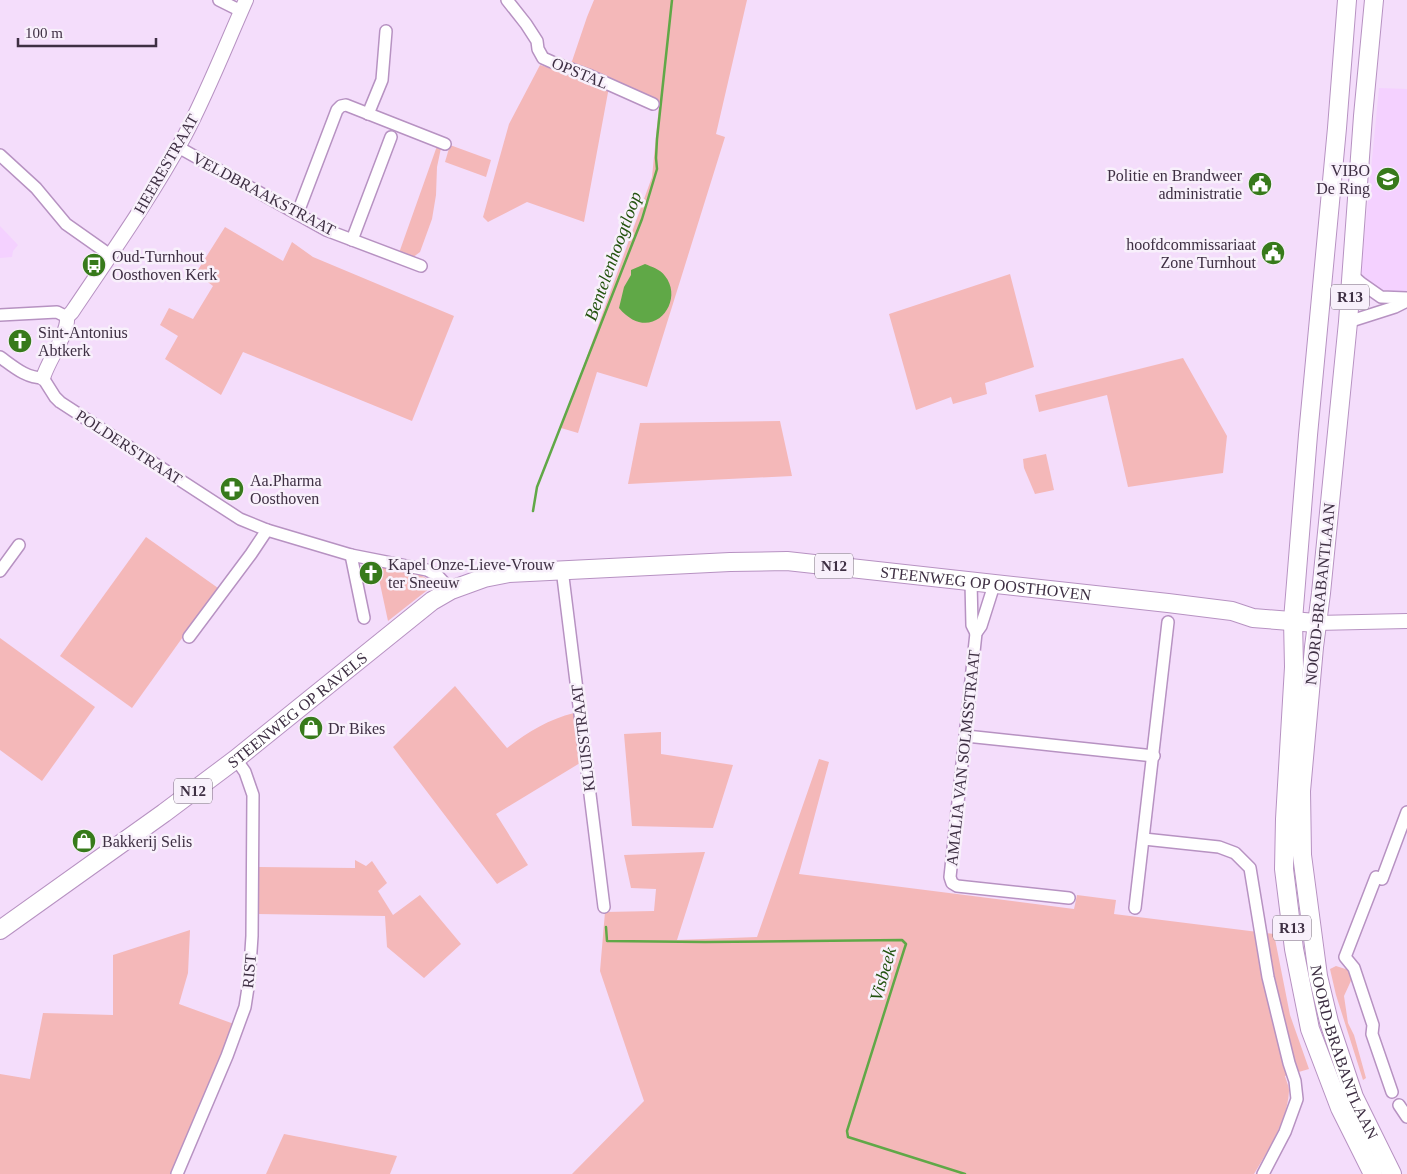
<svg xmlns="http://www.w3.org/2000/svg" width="1407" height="1174" viewBox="0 0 1407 1174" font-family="'Times New Roman',serif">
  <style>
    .built { fill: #f4d1ff }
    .green { fill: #f4b8b9 }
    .water { fill: #60a847 }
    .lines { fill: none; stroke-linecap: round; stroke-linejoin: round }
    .stream { stroke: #60a847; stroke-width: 2.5 }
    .minor-casing { stroke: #b792c2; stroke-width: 14 }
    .tertiary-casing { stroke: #b792c2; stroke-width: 16 }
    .primary-casing { stroke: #b792c2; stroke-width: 20 }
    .minor { stroke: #fff; stroke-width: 11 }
    .tertiary { stroke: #fff; stroke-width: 14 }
    .primary { stroke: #fff; stroke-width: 18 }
    .labels { text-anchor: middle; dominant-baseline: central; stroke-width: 5; stroke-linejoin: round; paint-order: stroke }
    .shield { fill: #f8f0fb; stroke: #76697a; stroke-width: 1 }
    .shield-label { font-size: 15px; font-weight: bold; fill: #3e2f43 }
    .street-label { font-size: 16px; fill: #3e2f43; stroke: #f8f0fb }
    .poi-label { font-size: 16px; fill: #3e2f43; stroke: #f8f0fb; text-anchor: start }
    .water-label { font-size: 18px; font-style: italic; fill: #23530f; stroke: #f8f0fb }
  </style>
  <rect width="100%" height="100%" fill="#f4ddfb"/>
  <g class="built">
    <path d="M 1379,88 L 1407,89 L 1407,291 L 1403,294 L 1386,291 L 1369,283 L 1361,272 Z"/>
    <path d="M 0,226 L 18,245 L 13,251 L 12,257 L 0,258 Z"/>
  </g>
  <g class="green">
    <path d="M 594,0 L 747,0 L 716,134 L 725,137 L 647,387 L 597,372 L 578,433 L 561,428 L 652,177 L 659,106 L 609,87 L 584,222 L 527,202 L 488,222 L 483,217 L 509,124 L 540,65 L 568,73 L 587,17 Z"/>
    <path d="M 450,145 L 491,160 L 486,177 L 445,162 Z"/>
    <path d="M 437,146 L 441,148 L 437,167 L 436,195 L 432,219 L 420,252 L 412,258 L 399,253 Z"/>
    <path d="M 225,227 L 283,261 L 292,242 L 313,257 L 454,316 L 412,421 L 243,352 L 221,395 L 165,359 L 178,336 L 160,325 L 169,308 L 193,319 L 213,286 L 196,273 Z"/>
    <path d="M 1010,274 L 1034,367 L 985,383 L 987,394 L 953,404 L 951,397 L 916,410 L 889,314 Z"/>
    <path d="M 1183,358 L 1227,436 L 1223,473 L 1128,487 L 1107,395 L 1039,412 L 1035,395 Z"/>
    <path d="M 780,421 L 792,476 L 628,484 L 640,423 Z"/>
    <path d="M 1046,454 L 1054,490 L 1035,494 L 1024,468 L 1023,459 Z"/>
    <path d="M 146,537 L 218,588 L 132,708 L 60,656 Z"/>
    <path d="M 381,564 L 420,575 L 426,578 L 430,588 L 388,621 L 379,579 Z"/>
    <path d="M 0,638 L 95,707 L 42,781 L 0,750 Z"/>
    <path d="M 455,686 L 507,748 C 528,732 549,719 574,713 L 580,763 L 496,814 L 528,865 L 497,884 L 393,747 Z"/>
    <path d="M 661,732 L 661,754 L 733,765 L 713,828 L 632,826 L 624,734 Z"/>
    <path d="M 819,759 L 829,762 L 799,874 L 1074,909 L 1077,895 L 1116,900 L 1114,914 L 1274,934 L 1290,1015 L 1309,1069 L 1285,1076 C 1286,1080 1289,1086 1289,1091 C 1288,1119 1268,1150 1254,1174 L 572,1174 L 644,1101 L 600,971 L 605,912 L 654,911 L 656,889 L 631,888 L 624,855 L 705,852 L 677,940 L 757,937 Z"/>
    <path d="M 355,860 L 366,866 L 372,861 L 387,883 L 378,891 L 393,915 L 420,895 L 461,944 L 424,978 L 387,947 L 385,916 L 257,914 L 259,867 L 355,868 Z"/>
    <path d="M 190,930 L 188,973 L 179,1004 L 234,1024 L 221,1059 L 170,1174 L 0,1174 L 0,1074 L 30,1079 L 43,1013 L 113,1015 L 113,955 Z"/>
    <path d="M 1336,966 L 1355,972 L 1344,996 L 1348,1023 L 1354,1035 L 1366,1078 L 1363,1080 L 1336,995 L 1330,969 Z"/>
    <path d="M 284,1134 L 397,1156 L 390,1174 L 266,1174 Z"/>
  </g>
  <path class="water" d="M 645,264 C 652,267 660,269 665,276 C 686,302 651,346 619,308 L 624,287 L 631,275 L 631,270 Z"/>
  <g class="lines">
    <g class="stream">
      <path d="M 533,511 L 537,487 L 642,219 L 657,169 L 656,158 L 657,139 L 672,0"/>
      <path d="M 606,927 L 607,941 L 705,942 L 902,940 L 906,944 L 904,950 L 847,1131 L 848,1137 L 965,1174"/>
    </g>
    <g class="minor-casing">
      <g id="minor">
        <path d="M 219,0 L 241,11"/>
        <path d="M 507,0 L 526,24 L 537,41 L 538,49 L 543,58 L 552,62 L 588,75 L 653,104"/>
        <path d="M 368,114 L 382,80 L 386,31"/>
        <path d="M 178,147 L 326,230 L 421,266"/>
        <path d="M 0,155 L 36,188 L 66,224 L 110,255"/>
        <path d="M 296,213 L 300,207 L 337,110 L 341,106 L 346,105 L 445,144"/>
        <path d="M 352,240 L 391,137"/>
        <path d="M 1351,274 L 1361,283 L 1381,297 L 1407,298"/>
        <path d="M 0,315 L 57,312 L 67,317"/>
        <path d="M 1348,322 L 1395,307 L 1407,301"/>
        <path d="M 0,357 C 14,367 26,378 43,378 L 55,397 L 60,402 L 240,519 L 267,530 L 351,555 L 427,570 L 437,575 L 451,590"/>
        <path d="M 351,555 L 364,618"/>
        <path d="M 562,569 L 604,907"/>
        <path d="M 0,571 L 19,545"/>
        <path d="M 971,582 L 972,625 L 976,633"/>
        <path d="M 994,585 L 981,626 L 976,633 L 950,877 L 952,883 L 957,886 L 1069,898"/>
        <path d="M 189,637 L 251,554 L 267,530"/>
        <path d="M 966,736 L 1154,756"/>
        <path d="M 1144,839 L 1219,847 L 1235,853 L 1250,868 L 1268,977 L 1289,1063 L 1295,1081 L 1297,1099 L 1285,1132 L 1263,1174"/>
        <path d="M 1135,908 L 1168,622"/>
        <path d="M 1392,1092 L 1372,1034 L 1373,1025 L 1354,968 L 1345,957 L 1376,877 L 1382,879 L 1407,812"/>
        <path d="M 1399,1105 L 1407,1117"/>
        <path d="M 177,1174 L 227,1056 L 245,1007 L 249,981 L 252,936 L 253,795 L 245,772 L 236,759"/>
      </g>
    </g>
    <g class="tertiary-casing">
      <g id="tertiary">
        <path d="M 43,378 C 48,360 69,333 67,317 L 72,312 C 111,254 152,196 185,135 C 208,91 226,45 246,0"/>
        <path d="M 1316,623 L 1407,621"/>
      </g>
    </g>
    <g class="primary-casing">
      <g id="primary">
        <path d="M 1347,0 L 1337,128 L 1308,435 L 1293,620 L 1294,667 L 1285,819 L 1284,869 L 1294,949 L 1310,1029 L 1340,1108 L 1373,1174"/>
        <path id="s1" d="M 1374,0 L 1363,116 L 1348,322 L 1321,593 L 1314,647 L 1301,791 L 1302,855 L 1318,976 L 1329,1022 L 1354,1097 L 1392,1174"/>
        <path id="s2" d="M 0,930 L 164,813 L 236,759 L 432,601 L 451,590 L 484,578 L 509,573 L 730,562 L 787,561 L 1168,603 L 1232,611 L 1253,618 L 1316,623"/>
      </g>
    </g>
    <use href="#minor" class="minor"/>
    <use href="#tertiary" class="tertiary"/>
    <use href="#primary" class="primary"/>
  </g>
  <defs>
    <g id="school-disc" transform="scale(1.25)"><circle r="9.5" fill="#377a1b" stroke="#f8f0fb"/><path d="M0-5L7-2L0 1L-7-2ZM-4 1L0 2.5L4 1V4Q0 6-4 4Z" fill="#fff"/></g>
    <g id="civic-disc" transform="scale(1.25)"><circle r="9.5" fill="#377a1b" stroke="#f8f0fb"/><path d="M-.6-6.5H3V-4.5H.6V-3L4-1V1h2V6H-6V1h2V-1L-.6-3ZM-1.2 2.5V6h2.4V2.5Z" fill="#fff"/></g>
    <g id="bus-disc" transform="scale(1.25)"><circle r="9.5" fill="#377a1b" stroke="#f8f0fb"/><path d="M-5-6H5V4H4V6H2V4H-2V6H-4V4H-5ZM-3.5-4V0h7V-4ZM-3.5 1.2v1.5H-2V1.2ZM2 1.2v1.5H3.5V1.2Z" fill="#fff"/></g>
    <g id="church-disc" transform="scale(1.25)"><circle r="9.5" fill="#377a1b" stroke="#f8f0fb"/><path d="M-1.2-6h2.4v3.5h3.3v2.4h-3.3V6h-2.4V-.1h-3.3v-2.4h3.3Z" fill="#fff"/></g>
    <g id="pharmacy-disc" transform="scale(1.25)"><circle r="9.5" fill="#377a1b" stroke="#f8f0fb"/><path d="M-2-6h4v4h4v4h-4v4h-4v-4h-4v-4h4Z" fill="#fff"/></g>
    <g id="shop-disc" transform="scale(1.25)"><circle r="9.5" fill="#377a1b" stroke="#f8f0fb"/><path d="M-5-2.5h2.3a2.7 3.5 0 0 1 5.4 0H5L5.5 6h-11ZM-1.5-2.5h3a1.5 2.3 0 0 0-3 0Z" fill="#fff"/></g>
  </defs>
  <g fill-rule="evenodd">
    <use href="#school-disc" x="1388" y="179"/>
    <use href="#civic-disc" x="1260" y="184"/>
    <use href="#civic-disc" x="1273" y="253"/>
    <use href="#bus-disc" x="94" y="265"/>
    <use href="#church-disc" x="20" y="341"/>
    <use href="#pharmacy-disc" x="232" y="489"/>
    <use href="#church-disc" x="371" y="573"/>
    <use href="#shop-disc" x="311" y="728"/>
    <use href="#shop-disc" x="84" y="841"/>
  </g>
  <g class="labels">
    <g class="shield">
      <rect x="1331" y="284.5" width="38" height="25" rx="4"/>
      <rect x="815" y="553.5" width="38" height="25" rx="4"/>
      <rect x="174" y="778.5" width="38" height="25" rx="4"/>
      <rect x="1273" y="915.5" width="38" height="25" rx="4"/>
    </g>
    <g class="shield-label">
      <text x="1350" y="297">R13</text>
      <text x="834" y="566">N12</text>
      <text x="193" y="791">N12</text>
      <text x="1292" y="928">R13</text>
    </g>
    <g class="street-label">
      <text transform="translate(580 73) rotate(22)">OPSTAL</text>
      <text transform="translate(166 164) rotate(-60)">HEERESTRAAT</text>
      <text transform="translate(264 194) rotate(28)">VELDBRAAKSTRAAT</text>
      <text transform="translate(129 447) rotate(33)">POLDERSTRAAT</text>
      <text stroke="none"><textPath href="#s2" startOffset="1104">STEENWEG OP OOSTHOVEN</textPath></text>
      <text transform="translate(1320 594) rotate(-84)">NOORD-BRABANTLAAN</text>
      <text stroke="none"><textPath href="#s2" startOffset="370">STEENWEG OP RAVELS</textPath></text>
      <text transform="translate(583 738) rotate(-97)">KLUISSTRAAT</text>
      <text transform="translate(963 758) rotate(-84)">AMALIA VAN SOLMSSTRAAT</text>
      <text transform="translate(249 971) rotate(-85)">RIST</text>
      <text stroke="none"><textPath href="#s1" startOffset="1061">NOORD-BRABANTLAAN</textPath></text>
    </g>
    <g class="poi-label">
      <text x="1370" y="170" text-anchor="end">VIBO<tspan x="1370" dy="18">De Ring</tspan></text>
      <text x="1242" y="175" text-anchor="end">Politie en Brandweer<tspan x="1242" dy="18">administratie</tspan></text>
      <text x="1256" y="244" text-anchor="end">hoofdcommissariaat<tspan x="1256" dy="18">Zone Turnhout</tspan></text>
      <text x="112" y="256">Oud-Turnhout<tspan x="112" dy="18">Oosthoven Kerk</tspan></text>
      <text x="38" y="332">Sint-Antonius<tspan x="38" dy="18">Abtkerk</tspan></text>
      <text x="250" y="480">Aa.Pharma<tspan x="250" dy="18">Oosthoven</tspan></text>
      <text x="388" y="564">Kapel Onze-Lieve-Vrouw<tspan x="388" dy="18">ter Sneeuw</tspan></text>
      <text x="328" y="728">Dr Bikes</text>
      <text x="102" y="841">Bakkerij Selis</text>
    </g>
    <g class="water-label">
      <text transform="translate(613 256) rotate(-70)">Bentelenhoogtloop</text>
      <text transform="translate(883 974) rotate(-74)">Visbeek</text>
    </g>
  </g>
  <path d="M18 38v8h138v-8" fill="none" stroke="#3e2f43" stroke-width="2.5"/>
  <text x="25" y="38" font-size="15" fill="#3e2f43" stroke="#f8f0fb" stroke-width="4" paint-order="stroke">100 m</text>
</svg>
